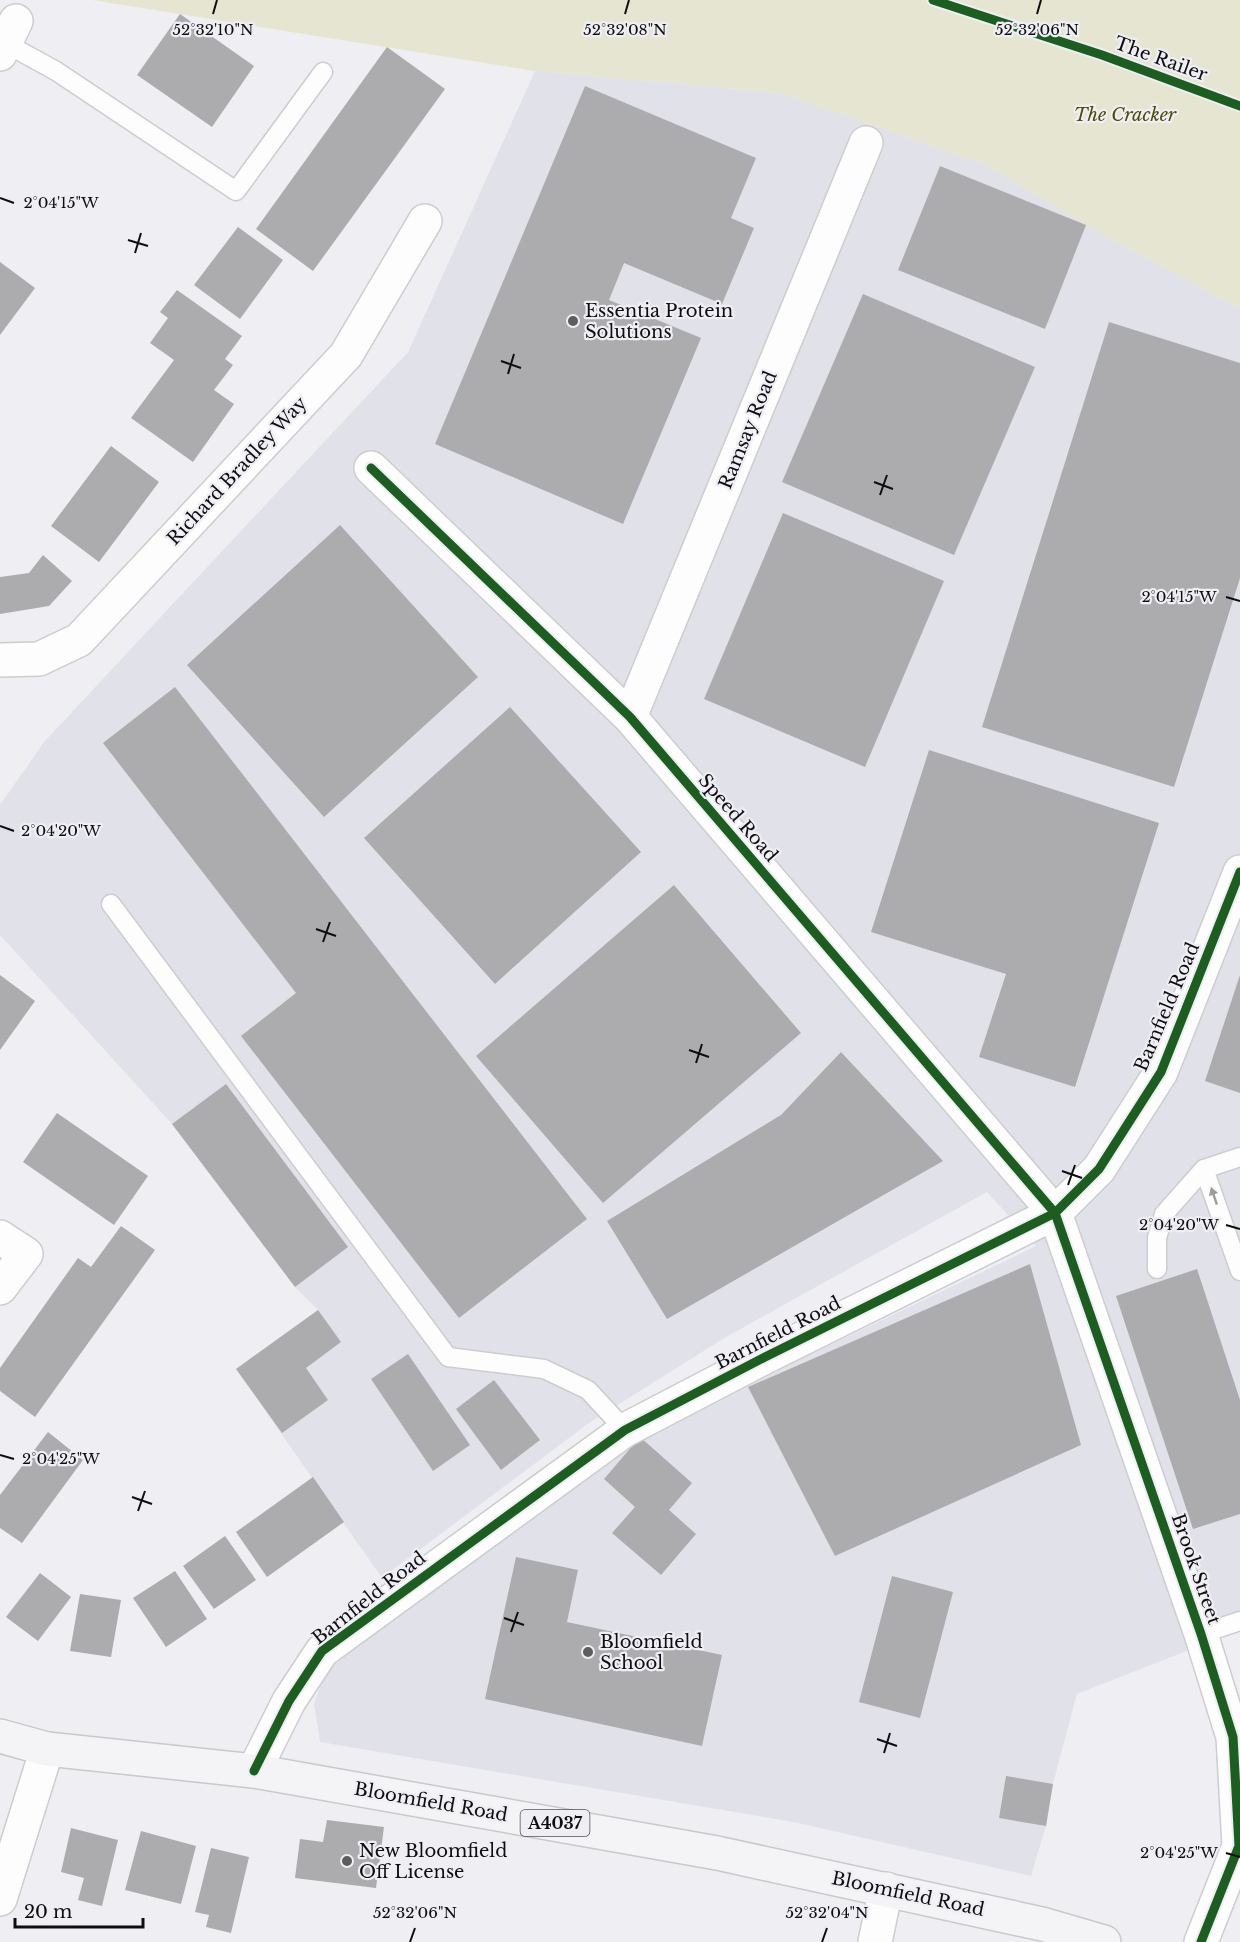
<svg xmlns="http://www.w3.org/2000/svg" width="1240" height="1942" viewBox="0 0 1240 1942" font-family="'Libre Baskerville',serif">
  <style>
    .built { fill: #e1e1ea }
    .green { fill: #e5e5d1 }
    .building { fill: #acacaf }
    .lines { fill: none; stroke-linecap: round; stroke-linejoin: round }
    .service-casing { stroke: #cdcdd0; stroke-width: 21 }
    .minor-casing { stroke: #cdcdd0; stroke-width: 36 }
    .primary-casing { stroke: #c9c9cb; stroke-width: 36 }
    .service { stroke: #fdfdfd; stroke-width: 18 }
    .minor { stroke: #fdfdfd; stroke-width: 33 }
    .primary { stroke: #f4f4f7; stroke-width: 33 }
    .cycleway-casing { stroke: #eeeef4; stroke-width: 13 }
    .cycleway { stroke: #1b5e20; stroke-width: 9 }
    .oneway { fill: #9d9d9e }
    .ticks { fill: none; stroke: #0e0e10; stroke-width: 2 }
    .poi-dot { fill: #5d5d5f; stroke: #eeeef4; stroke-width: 2 }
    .labels { text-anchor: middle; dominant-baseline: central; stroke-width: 4.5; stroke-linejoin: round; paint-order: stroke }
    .shield { fill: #eeeef4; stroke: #515154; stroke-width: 1.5 }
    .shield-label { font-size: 16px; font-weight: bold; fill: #0e0e10 }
    .street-label { font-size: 18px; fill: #0e0e10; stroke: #eeeef4 }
    .park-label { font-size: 18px; font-style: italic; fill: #4d4b03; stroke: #eeeef4 }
    .poi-label { font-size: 18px; fill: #0e0e10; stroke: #eeeef4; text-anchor: start }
    .ticks-label { font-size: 15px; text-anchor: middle; fill: #0e0e10; stroke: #eeeef4; stroke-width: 4.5; stroke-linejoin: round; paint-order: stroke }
  </style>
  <rect width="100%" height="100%" fill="#efeff3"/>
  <path class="built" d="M 535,71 L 780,93 L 984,164 L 1086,225 L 1240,309 L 1240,1630 L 1077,1694 L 1053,1784 L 1046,1826 L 1031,1876 L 793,1822 L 320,1742 L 314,1704 L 326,1671 L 530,1515 L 653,1430 L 1036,1246 L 987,1192 L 726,1337 L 589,1423 L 382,1578 L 236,1369 L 318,1310 L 295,1287 L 172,1124 L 0,935 L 0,805 L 44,742 L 408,352 Z"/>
  <path class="green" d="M 92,0 L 1240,0 L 1240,309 L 1086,225 L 984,164 L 780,93 L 535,71 Z"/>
  <g class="building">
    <path d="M 180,14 L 254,66 L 212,127 L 137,75 Z"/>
    <path d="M 387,47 L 445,89 L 313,271 L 256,229 Z"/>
    <path d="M 585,86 L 756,158 L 731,218 L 754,228 L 722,304 L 624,263 L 609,300 L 701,338 L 623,524 L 435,444 Z"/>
    <path d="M 940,166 L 1086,225 L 1045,329 L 898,270 Z"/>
    <path d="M 238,227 L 283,260 L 240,319 L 194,285 Z"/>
    <path d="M 0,262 L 35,288 L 0,335 Z"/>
    <path d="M 177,290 L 242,336 L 225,359 L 233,365 L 214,390 L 234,404 L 193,462 L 131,418 L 174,360 L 150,343 L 168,318 L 160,312 Z"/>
    <path d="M 863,294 L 1035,367 L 954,555 L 782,482 Z"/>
    <path d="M 1109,322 L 1240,363 L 1240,578 L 1174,787 L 982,727 Z"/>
    <path d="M 111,446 L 159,482 L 99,562 L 51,526 Z"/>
    <path d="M 783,513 L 944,581 L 865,767 L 704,699 Z"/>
    <path d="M 340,525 L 478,677 L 324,817 L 187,665 Z"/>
    <path d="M 43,555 L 72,581 L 49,606 L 0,614 L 0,577 L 29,573 Z"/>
    <path d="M 175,687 L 587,1219 L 459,1318 L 241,1036 L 296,993 L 103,743 Z"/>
    <path d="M 510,707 L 641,852 L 495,984 L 364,838 Z"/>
    <path d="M 929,750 L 1159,823 L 1075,1087 L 979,1057 L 1006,974 L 871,932 Z"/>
    <path d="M 674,885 L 801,1033 L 603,1203 L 476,1056 Z"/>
    <path d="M 0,975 L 35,1001 L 0,1050 Z"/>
    <path d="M 1240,975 L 1240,1093 L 1205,1081 Z"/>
    <path d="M 841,1052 L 943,1161 L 667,1319 L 607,1221 L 781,1115 Z"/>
    <path d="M 226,1084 L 348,1247 L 295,1287 L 172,1124 Z"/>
    <path d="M 57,1113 L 148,1176 L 114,1225 L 23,1162 Z"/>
    <path d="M 121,1226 L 155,1250 L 35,1417 L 0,1391 L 0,1368 L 78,1258 L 91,1267 Z"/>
    <path d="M 1030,1264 L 1081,1445 L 835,1556 L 748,1387 Z"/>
    <path d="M 1197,1269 L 1240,1400 L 1240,1514 L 1193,1529 L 1116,1296 Z"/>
    <path d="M 318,1310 L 341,1342 L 306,1368 L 328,1400 L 282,1433 L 236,1369 Z"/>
    <path d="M 408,1354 L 470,1445 L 433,1471 L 371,1379 Z"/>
    <path d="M 494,1380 L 540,1440 L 501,1470 L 456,1409 Z"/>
    <path d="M 48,1432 L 83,1460 L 22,1543 L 0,1528 L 0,1495 Z"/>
    <path d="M 640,1437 L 692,1483 L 669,1510 L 696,1534 L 661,1575 L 612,1533 L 635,1507 L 604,1479 Z"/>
    <path d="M 313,1477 L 344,1522 L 267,1577 L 236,1532 Z"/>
    <path d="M 225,1536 L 256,1580 L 214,1609 L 183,1566 Z"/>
    <path d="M 516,1557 L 578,1570 L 567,1622 L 722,1655 L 702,1746 L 485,1699 Z"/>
    <path d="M 175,1571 L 207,1619 L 166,1647 L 133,1598 Z"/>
    <path d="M 40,1573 L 71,1597 L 38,1641 L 6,1617 Z"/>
    <path d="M 892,1576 L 953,1592 L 920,1718 L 859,1702 Z"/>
    <path d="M 80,1594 L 121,1600 L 111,1657 L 70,1651 Z"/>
    <path d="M 1006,1776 L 1053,1784 L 1046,1826 L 999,1818 Z"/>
    <path d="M 327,1820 L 384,1827 L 376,1888 L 295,1878 L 300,1839 L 323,1842 Z"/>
    <path d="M 71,1828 L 118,1840 L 102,1906 L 78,1900 L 84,1878 L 61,1872 Z"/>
    <path d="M 141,1831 L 196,1846 L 181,1904 L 125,1890 Z"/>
    <path d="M 211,1848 L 249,1857 L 231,1933 L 206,1927 L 209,1915 L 195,1912 Z"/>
  </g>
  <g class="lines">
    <g class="service-casing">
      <g id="service">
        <path d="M 5,43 L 56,71 L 236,191 L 323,72"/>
        <path d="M 111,904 L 448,1357 L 544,1369 L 588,1390 L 625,1430"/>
        <path d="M 1240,1157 L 1204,1169 L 1240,1271"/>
        <path d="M 1157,1269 L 1157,1238 L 1164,1214 L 1204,1169"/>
        <path d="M 1201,1634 L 1240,1621"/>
      </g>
    </g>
    <g class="minor-casing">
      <g id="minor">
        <path d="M 0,54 L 16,21"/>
        <path d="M 371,468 L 630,717 L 1055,1213 L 1201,1634 L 1233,1737 L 1239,1846 L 1201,1942"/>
        <path d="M 0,660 L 39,659 L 79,640 L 346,355 L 425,221"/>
        <path d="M 630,717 L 866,143"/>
        <path d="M 0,1237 L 26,1254 L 0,1288"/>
        <path d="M 254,1771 L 289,1701 L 322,1651 L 625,1430 L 765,1357 L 1055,1213 L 1099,1169 L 1161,1072 L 1240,872"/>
        <path d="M 0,1899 L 47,1749"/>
        <path d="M 875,1942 L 886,1889"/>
      </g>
    </g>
    <g class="primary-casing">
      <path id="primary" d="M 0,1736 L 47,1749 L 254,1771 L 717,1853 L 1042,1924 L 1104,1942"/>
    </g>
    <use href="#service" class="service"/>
    <use href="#minor" class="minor"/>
    <use href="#primary" class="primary"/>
    <g class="cycleway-casing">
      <g id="cycleway">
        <path d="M 933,0 L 1102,55 L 1240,106"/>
        <path d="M 371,468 L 630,717 L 1055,1213 L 1201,1634 L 1233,1737 L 1239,1846 L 1201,1942"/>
        <path d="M 254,1771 L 289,1701 L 322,1651 L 625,1430 L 765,1357 L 1055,1213 L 1099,1169 L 1161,1072 L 1240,872"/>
      </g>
    </g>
    <use href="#cycleway" class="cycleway"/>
  </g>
  <defs><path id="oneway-solid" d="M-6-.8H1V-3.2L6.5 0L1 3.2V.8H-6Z" transform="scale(1.5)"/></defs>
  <use class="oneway" href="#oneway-solid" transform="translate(1214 1196) rotate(-109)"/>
  <path class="ticks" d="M 213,14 L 217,0M 625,14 L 629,0M 1037,14 L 1041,0M 0,198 L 14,203M 128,240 L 148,246M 135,253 L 141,233M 501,361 L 521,368M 508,374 L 514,354M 874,482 L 893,489M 880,495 L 887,475M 1226,597 L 1240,601M 0,826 L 14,831M 316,929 L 336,936M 323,942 L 330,922M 689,1050 L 709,1057M 696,1063 L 702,1044M 1062,1171 L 1082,1178M 1068,1185 L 1075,1165M 1226,1225 L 1240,1229M 0,1455 L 14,1459M 132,1497 L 152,1504M 138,1511 L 145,1491M 504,1618 L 524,1625M 511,1632 L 518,1612M 877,1739 L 897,1746M 884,1753 L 890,1733M 1226,1853 L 1240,1857M 410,1942 L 415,1928M 822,1942 L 827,1928"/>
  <g class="poi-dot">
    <circle cx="573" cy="321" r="6"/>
    <circle cx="588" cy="1652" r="6"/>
    <circle cx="347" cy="1861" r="6"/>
  </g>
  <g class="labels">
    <rect class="shield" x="520.5" y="1810" width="69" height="26" rx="4.5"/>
    <g class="shield-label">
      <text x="555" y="1823">A4037</text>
    </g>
    <g class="street-label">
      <text transform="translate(1161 59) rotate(20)">The Railer</text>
      <text transform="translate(748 430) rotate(-68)">Ramsay Road</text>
      <text transform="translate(237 471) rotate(-47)">Richard Bradley Way</text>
      <text transform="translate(738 818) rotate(49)">Speed Road</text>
      <text transform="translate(1167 1007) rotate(-67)">Barnfield Road</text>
      <text transform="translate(778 1333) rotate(-27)">Barnfield Road</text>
      <text transform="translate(1196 1569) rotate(71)">Brook Street</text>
      <text transform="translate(369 1598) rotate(-38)">Barnfield Road</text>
      <text transform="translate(431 1802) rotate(10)">Bloomfield Road</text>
      <text transform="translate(908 1894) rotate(12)">Bloomfield Road</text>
    </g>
    <g class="park-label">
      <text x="1125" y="115">The Cracker</text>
    </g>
    <g class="poi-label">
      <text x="585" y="311">Essentia Protein<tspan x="585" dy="21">Solutions</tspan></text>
      <text x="600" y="1642">Bloomfield<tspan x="600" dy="21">School</tspan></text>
      <text x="359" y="1851">New Bloomfield<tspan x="359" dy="21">Off License</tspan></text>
    </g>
  </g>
  <g class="ticks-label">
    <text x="213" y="35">52°32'10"N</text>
    <text x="625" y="35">52°32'08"N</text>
    <text x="1037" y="35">52°32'06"N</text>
    <text x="61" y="208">2°04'15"W</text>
    <text x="1179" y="602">2°04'15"W</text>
    <text x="61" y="836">2°04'20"W</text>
    <text x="1179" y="1230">2°04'20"W</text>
    <text x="61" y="1464">2°04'25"W</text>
    <text x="1179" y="1858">2°04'25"W</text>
    <text x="415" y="1918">52°32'06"N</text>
    <text x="827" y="1918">52°32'04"N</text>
  </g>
  <path d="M15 1918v9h128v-9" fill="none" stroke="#0e0e10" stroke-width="3"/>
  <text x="24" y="1918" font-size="18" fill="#0e0e10" stroke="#eeeef4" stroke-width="4.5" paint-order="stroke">20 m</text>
</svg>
